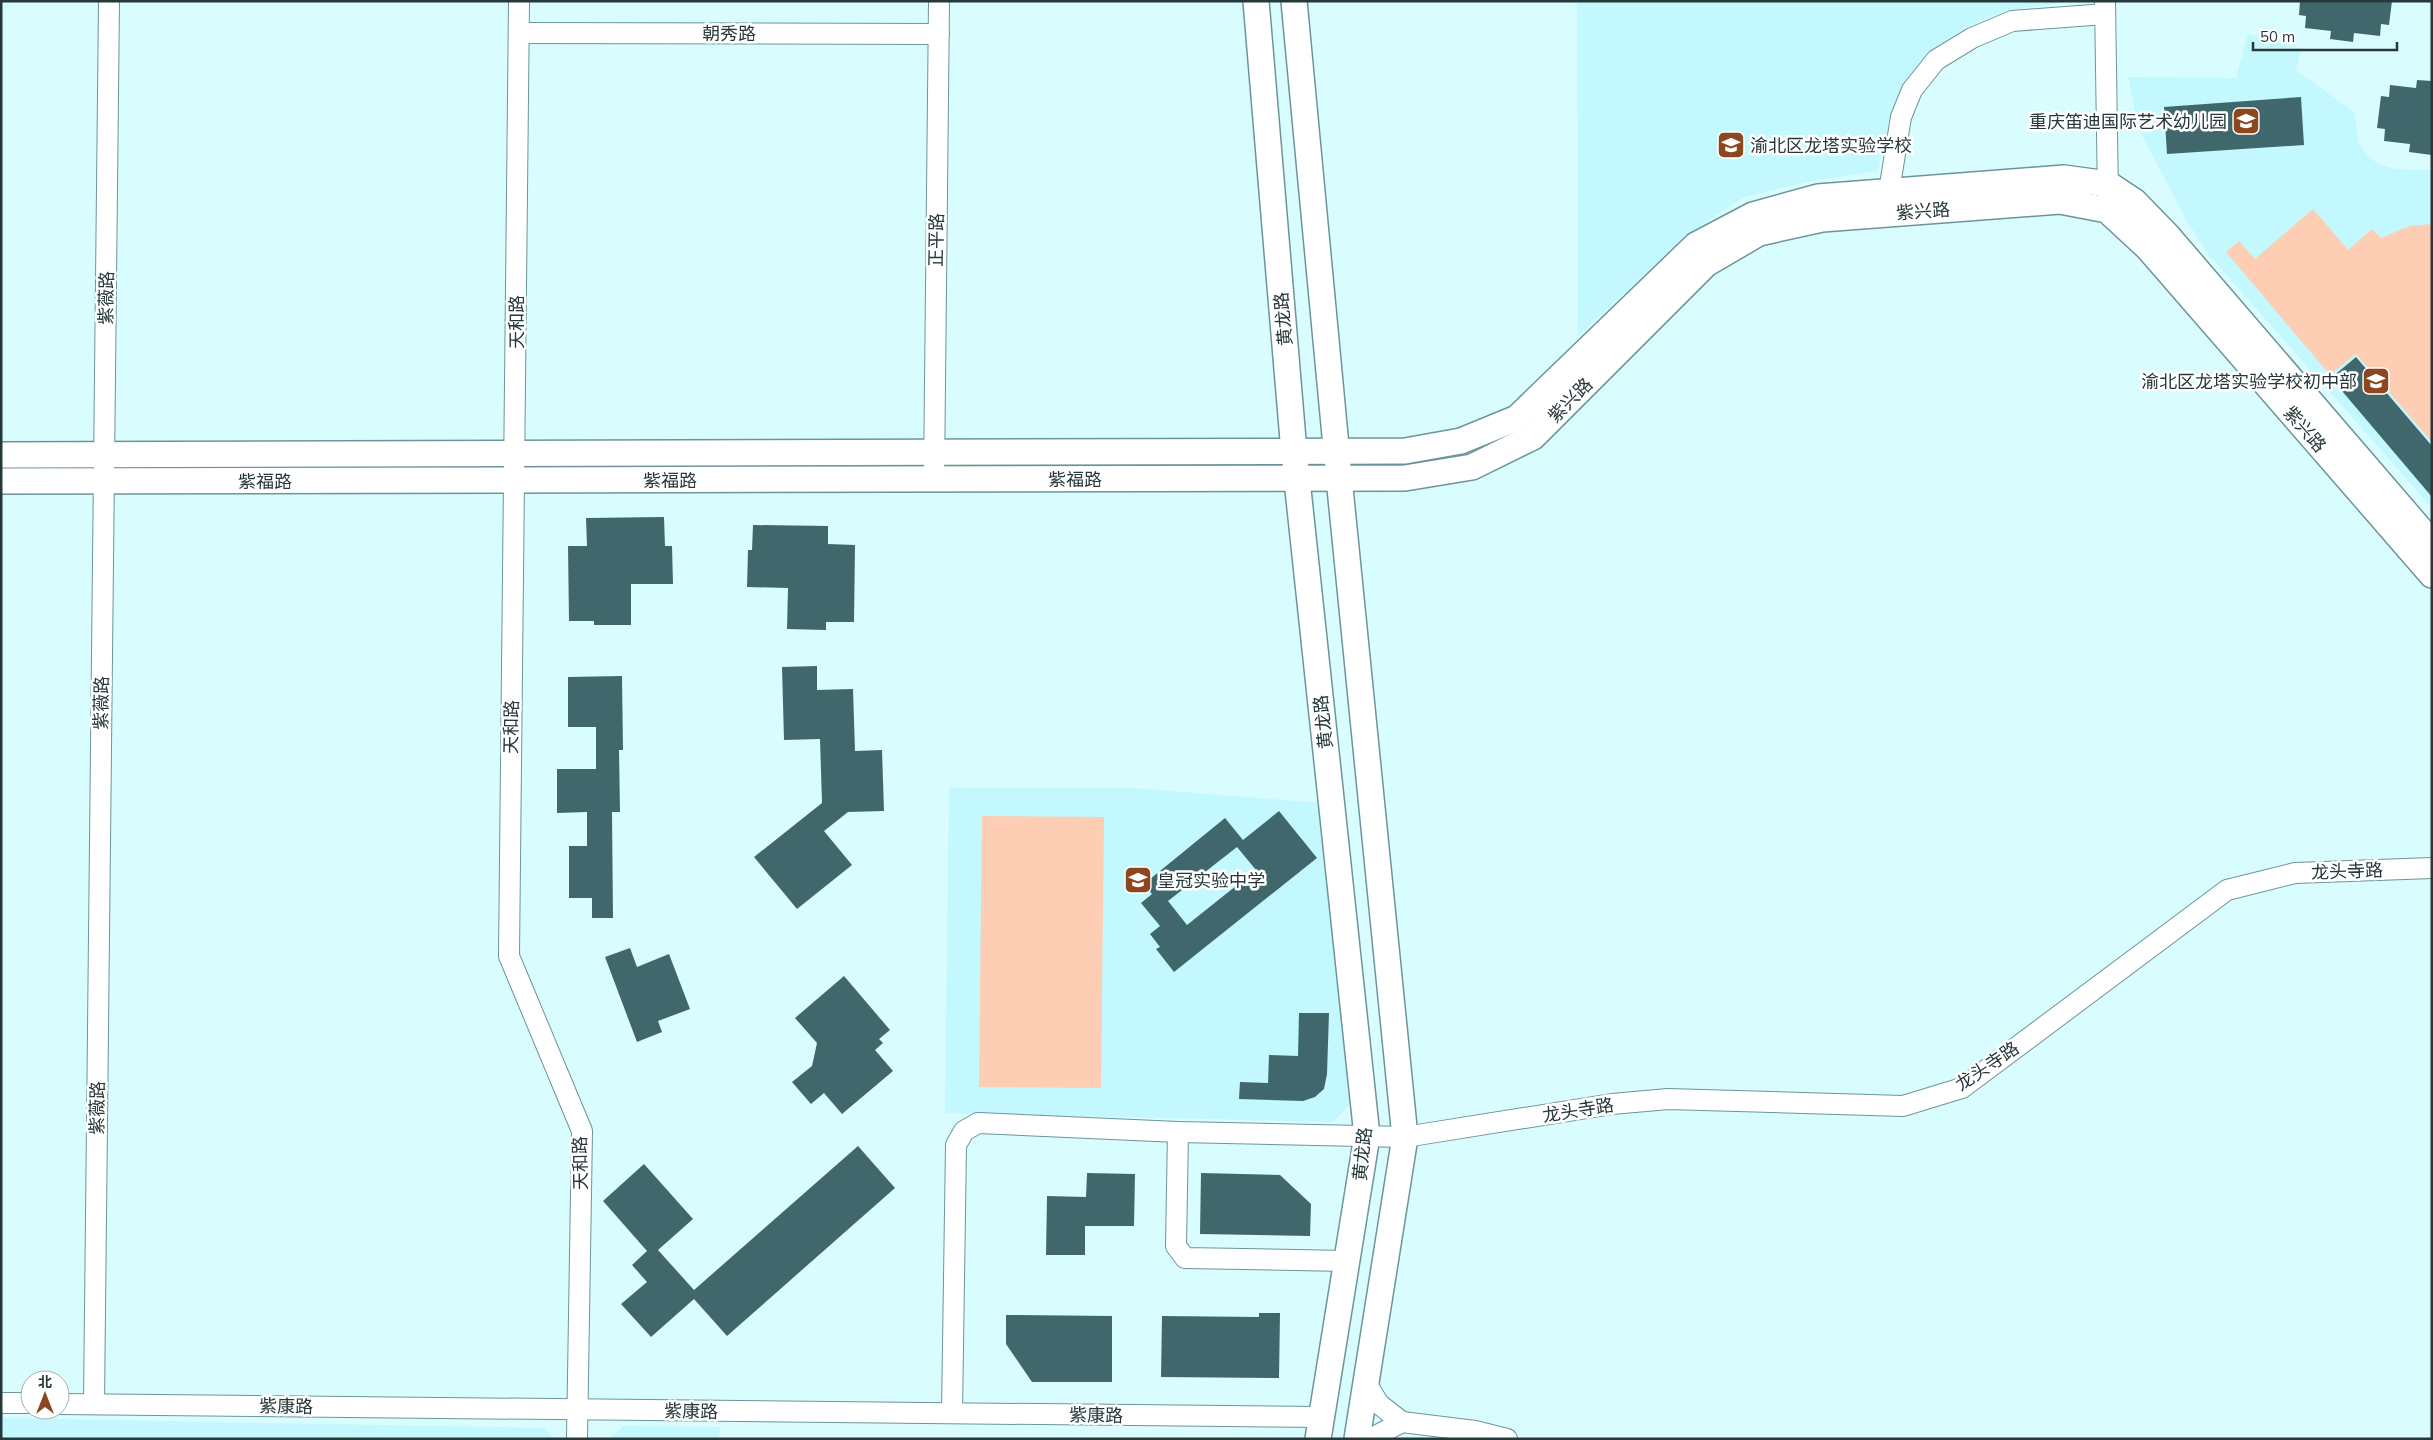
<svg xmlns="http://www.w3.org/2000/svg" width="2433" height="1440" viewBox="0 0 2433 1440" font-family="Mulish,'Noto Sans SC',sans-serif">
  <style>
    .built { fill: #c2f8fe }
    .green { fill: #fdcdb4 }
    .building { fill: #40686c; fill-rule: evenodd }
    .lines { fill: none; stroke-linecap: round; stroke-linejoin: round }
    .minor-casing { stroke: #6c9599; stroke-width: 22 }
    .major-casing { stroke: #6c9599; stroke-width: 28 }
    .minor { stroke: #fff; stroke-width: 20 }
    .major { stroke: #fff; stroke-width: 25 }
    .labels { text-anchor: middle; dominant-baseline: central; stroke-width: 5; stroke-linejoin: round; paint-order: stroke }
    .street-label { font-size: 18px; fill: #27383a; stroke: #fff }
    .poi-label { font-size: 18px; fill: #27383a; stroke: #fff; text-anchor: end }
  </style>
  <rect width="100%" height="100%" fill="#d9fcff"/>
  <g class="built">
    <path d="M 1577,1 L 2077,1 L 2006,10 L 1963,28 L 1927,53 L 1901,87 L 1889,119 L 1878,171 L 1816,180 L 1744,197 L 1685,236 L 1578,336 Z"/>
    <path d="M 2248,34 L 2301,49 L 2296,70 L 2355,113 L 2358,142 L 2367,155 L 2378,164 L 2395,169 L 2432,170 L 2432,508 L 2209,255 L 2187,221 L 2139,130 L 2128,77 L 2236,78 Z"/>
    <path d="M 949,788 L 1132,788 L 1321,803 L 1352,1102 L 1333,1122 L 945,1113 Z"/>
    <path d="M 1,1418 L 544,1428 L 555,1439 L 1,1439 Z"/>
    <path d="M 624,1426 L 720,1427 L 719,1439 L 609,1439 Z"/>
  </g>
  <g class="green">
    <path d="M 2313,209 L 2348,250 L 2372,229 L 2381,238 L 2410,226 L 2432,224 L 2432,442 L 2356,354 L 2330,375 L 2226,252 L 2239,241 L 2255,259 Z"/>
    <path d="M 982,816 L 1104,817 L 1101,1088 L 979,1087 Z"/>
  </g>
  <g class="building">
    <path d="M 2300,1 L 2392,1 L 2389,25 L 2381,24 L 2380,36 L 2354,33 L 2353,42 L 2330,39 L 2331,31 L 2305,28 L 2306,16 L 2299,15 Z"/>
    <path d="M 2417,80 L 2432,81 L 2432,155 L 2409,152 L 2410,144 L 2384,141 L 2385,129 L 2377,128 L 2381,96 L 2389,97 L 2390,85 L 2416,88 Z"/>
    <path d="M 2301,97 L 2304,145 L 2167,154 L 2164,107 Z"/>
    <path d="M 2356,357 L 2432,446 L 2432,497 L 2331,378 Z"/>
    <path d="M 664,517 L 665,546 L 672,546 L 673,584 L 631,584 L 631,625 L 594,625 L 594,621 L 569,621 L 568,546 L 587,546 L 586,518 Z"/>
    <path d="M 753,525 L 828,526 L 828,544 L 855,545 L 854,622 L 826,622 L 826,630 L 787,629 L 788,588 L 747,587 L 748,550 L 752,550 Z"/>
    <path d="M 817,666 L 817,690 L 853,689 L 855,751 L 882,750 L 884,811 L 848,812 L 824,831 L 852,865 L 797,909 L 754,857 L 822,803 L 820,739 L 784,740 L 782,667 Z"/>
    <path d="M 622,676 L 623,750 L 619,750 L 620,812 L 612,812 L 613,918 L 592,918 L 592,898 L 569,898 L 569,846 L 587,846 L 587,812 L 557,813 L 557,769 L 596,769 L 596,727 L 568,727 L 568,677 Z"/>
    <path d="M 1279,811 L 1317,858 L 1174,972 L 1156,949 L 1160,947 L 1150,934 L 1160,926 L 1141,903 L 1152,894 L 1144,884 L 1225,818 L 1243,840 ZM 1237,847 L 1256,870 L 1187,925 L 1168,901 Z"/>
    <path d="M 630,948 L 637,967 L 669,954 L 690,1009 L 658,1021 L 662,1032 L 637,1042 L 605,957 Z"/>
    <path d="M 844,976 L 890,1030 L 879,1039 L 883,1043 L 875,1050 L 893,1071 L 842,1114 L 824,1093 L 811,1104 L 792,1082 L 812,1066 L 817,1043 L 795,1018 Z"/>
    <path d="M 1299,1013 L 1329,1013 L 1327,1074 L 1324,1089 L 1315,1097 L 1303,1101 L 1239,1099 L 1240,1082 L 1268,1083 L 1269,1055 L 1298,1056 Z"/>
    <path d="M 858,1146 L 895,1188 L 727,1336 L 694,1299 L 651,1337 L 621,1304 L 647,1282 L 632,1265 L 647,1251 L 603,1201 L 644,1164 L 693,1219 L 658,1250 L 694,1290 Z"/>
    <path d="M 1087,1173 L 1135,1174 L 1134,1226 L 1085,1226 L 1085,1255 L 1046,1255 L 1047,1196 L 1086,1197 Z"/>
    <path d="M 1201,1173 L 1280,1175 L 1311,1204 L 1310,1236 L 1200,1234 Z"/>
    <path d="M 1259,1313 L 1280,1313 L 1279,1378 L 1161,1377 L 1162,1316 L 1259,1317 Z"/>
    <path d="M 1006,1315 L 1112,1316 L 1112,1382 L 1032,1382 L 1006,1344 Z"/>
  </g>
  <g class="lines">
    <g class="minor-casing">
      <g id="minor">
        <path d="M 519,1 L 509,956 L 582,1131 L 577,1439"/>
        <path d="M 2105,2 L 2108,198"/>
        <path d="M 519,33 L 939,34"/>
        <path d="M 1889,191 L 1901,117 L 1912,90 L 1936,60 L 1972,38 L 2012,21 L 2105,14"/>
        <path d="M 934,479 L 939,1"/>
        <path d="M 1178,1132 L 1176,1246 L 1185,1258 L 1346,1261"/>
        <path d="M 1366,1383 L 1379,1404 L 1402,1422"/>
        <path d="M 1,1403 L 30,1403"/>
        <path d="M 60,1404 L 1321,1417"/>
        <path d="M 94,1404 L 109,1"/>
        <path d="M 952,1413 L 956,1145 L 964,1131 L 978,1123 L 1178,1132 L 1405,1137 L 1612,1104 L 1668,1099 L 1903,1106 L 1962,1088 L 2227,890 L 2295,873 L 2432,868"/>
        <path d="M 1402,1422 L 1475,1431 L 1507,1439"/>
        <path d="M 1370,1439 L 1402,1422"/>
      </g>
    </g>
    <g class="major-casing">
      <g id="major">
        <path d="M 1256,1 L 1294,452 L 1367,1136 L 1318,1439"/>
        <path d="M 1294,1 L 1339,478 L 1405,1137 L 1357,1439"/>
        <path d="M 1,455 L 1405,451 L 1461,441 L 1517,418 L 1696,245 L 1753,215 L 1818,197 L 2064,178 L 2108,184 L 2135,202 L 2167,235 L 2432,543"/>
        <path d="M 1,481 L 1405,478 L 1472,467 L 1533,437 L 1706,264 L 1759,233 L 1822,219 L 2060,201 L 2107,210 L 2148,248 L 2432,575"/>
      </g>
    </g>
    <use href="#minor" class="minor"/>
    <use href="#major" class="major"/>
  </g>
  <defs>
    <g id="school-square" transform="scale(1.4375)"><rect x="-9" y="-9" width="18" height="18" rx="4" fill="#8c471e" stroke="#fff"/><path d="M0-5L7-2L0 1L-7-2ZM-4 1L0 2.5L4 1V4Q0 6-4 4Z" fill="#fff"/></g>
  </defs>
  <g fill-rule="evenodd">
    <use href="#school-square" x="2246" y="121"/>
    <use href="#school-square" x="1731" y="145"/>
    <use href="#school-square" x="2376" y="381"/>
    <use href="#school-square" x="1138" y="880"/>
  </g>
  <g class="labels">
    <g class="street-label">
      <text x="729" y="33">朝秀路</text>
      <text transform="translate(1923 211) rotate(-4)">紫兴路</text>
      <text transform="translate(936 240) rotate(-89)">正平路</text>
      <text transform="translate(106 298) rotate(-89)">紫薇路</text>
      <text transform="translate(1283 319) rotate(-95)">黄龙路</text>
      <text transform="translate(516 322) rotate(-90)">天和路</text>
      <text transform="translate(1570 400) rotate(-45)">紫兴路</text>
      <text transform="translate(2305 429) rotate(49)">紫兴路</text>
      <text x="1075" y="479">紫福路</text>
      <text x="670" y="480">紫福路</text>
      <text x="265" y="481">紫福路</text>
      <text transform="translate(101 703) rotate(-89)">紫薇路</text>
      <text transform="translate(1323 722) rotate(-96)">黄龙路</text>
      <text transform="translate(511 727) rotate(-89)">天和路</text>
      <text transform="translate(2347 871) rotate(-2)">龙头寺路</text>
      <text transform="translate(1987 1066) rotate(-34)">龙头寺路</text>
      <text transform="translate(97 1108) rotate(-89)">紫薇路</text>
      <text transform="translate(1578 1110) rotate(-9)">龙头寺路</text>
      <text transform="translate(1362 1154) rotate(-84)">黄龙路</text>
      <text transform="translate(580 1163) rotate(-91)">天和路</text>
      <text transform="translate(286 1406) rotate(1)">紫康路</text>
      <text transform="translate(691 1411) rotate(1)">紫康路</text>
      <text transform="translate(1096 1415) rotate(1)">紫康路</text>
    </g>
    <g class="poi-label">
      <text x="2227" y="121">重庆笛迪国际艺术幼儿园</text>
      <text x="1750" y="145" text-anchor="start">渝北区龙塔实验学校</text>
      <text x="2357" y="381">渝北区龙塔实验学校初中部</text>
      <text x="1157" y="880" text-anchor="start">皇冠实验中学</text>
    </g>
  </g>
  <rect width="2433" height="1440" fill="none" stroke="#27383a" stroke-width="5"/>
  <g transform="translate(45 1395)"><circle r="24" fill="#ffffff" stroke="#a9afb0"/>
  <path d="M0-4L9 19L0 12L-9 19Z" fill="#8c471e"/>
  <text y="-8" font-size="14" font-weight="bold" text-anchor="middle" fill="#27383a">北</text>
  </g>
  <path d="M2253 42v8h144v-8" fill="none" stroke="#27383a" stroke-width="2.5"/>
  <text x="2260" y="42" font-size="15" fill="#27383a" stroke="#ffffff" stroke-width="4" paint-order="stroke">50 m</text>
</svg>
